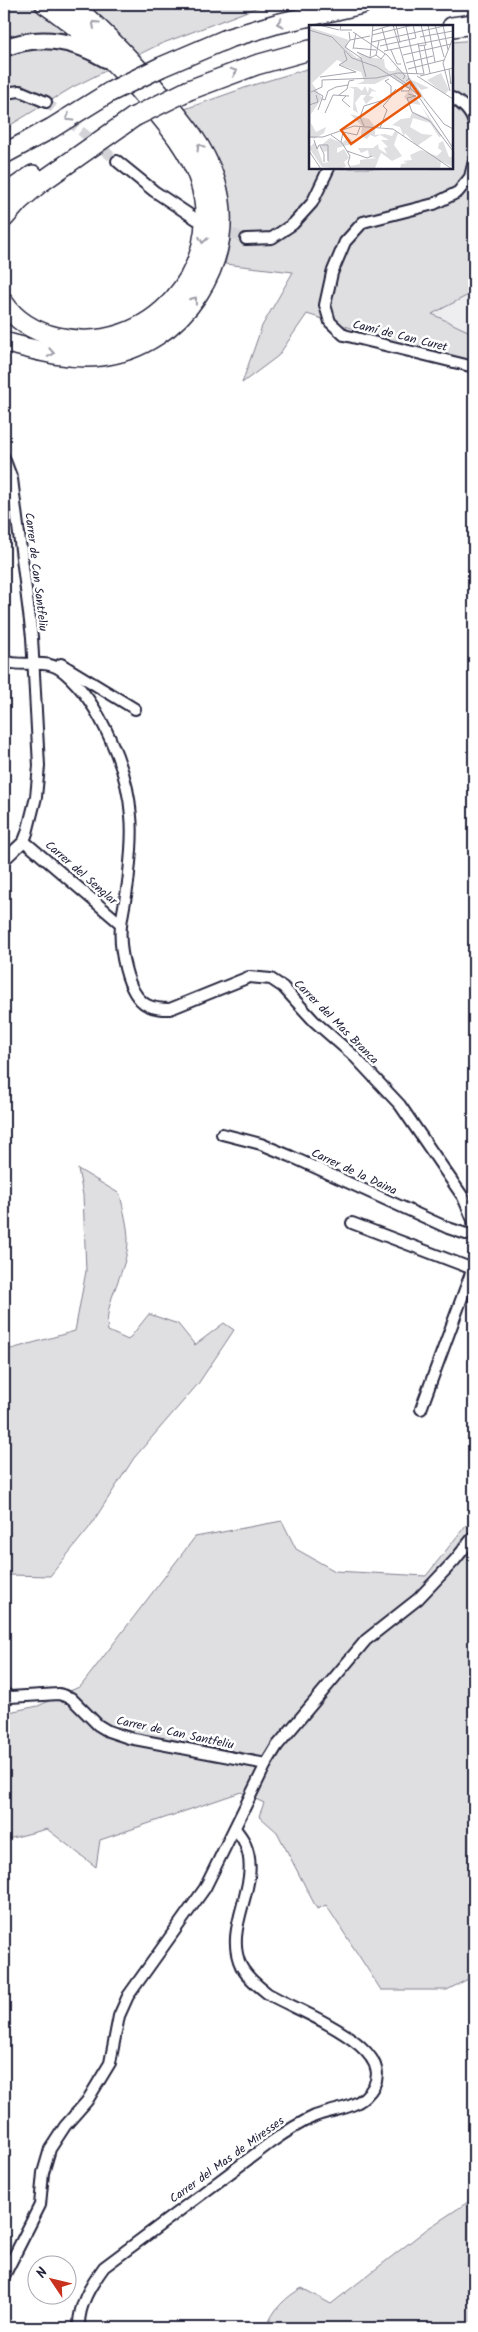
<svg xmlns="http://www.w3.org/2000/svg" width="478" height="2332" viewBox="0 0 478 2332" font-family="Kalam,sans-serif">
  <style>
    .built { fill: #eeeef1 }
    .green { fill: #dfdfe2; stroke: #80808e }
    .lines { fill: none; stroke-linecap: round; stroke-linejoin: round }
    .street-tunnel { stroke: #d3d3d8; stroke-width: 10; stroke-dasharray: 10 5; stroke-linecap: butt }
    .street-casing { stroke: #22223b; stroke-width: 14 }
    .primary-casing { stroke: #22223b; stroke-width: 20 }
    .highway-casing { stroke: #22223b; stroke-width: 22 }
    .street { stroke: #fff; stroke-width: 10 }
    .primary { stroke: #fff; stroke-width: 16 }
    .highway { stroke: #fff; stroke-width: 19 }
    .highway-bridge-casing { stroke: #22223b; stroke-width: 22; stroke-linecap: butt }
    .highway-bridge { stroke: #fff; stroke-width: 19 }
    .oneway { stroke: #9c9ca7 }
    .labels { text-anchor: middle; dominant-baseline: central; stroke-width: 5; stroke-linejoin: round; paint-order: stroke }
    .street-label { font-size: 12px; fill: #22223b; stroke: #fff }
    .inset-road { fill: none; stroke: #a7a7b1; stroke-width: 1 }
    .view { fill: #e8590c; fill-opacity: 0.15; stroke: #e8590c; stroke-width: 2.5 }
    .inset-edge { fill: none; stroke: #22223b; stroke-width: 2.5 }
  </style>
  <rect width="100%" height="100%" fill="#fff"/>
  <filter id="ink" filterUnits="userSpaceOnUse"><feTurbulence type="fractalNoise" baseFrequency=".02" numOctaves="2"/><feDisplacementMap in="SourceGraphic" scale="10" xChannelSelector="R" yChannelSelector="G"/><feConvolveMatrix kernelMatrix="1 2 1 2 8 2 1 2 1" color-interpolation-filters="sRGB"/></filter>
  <g filter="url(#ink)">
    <path class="built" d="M 474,292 L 474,334 L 431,314 Z"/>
    <g class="green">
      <path d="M 4,4 L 266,4 L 158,45 L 73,87 L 4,129 Z"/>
      <path d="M 474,40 L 474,292 L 432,314 L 474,334 L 474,367 L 307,314 L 278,356 L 242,383 L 262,326 L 293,272 L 225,264 C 243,202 215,160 182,110 L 253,85 L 310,68 L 310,168 L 452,168 L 452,42 Z"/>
      <path d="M 78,1169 L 120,1194 C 123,1209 128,1226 128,1240 C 128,1271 103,1301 108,1331 L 128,1340 L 149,1314 L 178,1324 L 195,1345 L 224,1323 L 234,1330 L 198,1384 L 134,1458 L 89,1528 L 50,1576 L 10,1575 L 4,1582 L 4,1351 L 75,1331 L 86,1271 L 83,1195 Z"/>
      <path d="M 282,1521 L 296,1549 L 335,1571 L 426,1576 L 466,1525 L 474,1533 L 474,1976 L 447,1990 L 381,1990 L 326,1905 L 317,1909 L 277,1832 L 259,1816 L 264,1803 L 241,1792 L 100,1840 L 96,1867 L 47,1829 L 4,1840 L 4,1713 L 38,1706 L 81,1686 L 195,1537 Z"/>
      <path d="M 474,2198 L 474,2328 L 267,2328 C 271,2311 287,2296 302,2288 L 331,2304 L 427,2229 Z"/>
    </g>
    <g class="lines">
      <g class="street-tunnel">
        <path d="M 46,102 L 117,161"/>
        <path d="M 218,228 L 246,239"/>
      </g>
      <g class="street-casing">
        <g id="street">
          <path d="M 4,93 L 20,91 L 46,102"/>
          <path d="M 452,98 C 462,103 472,113 474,124"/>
          <path d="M 117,161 L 154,191 L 196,219"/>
          <path d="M 474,161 L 470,177 L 458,192 L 434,204 L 363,222 L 345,242 L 332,273 L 325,305 L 330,322 L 344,335 L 474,367"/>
          <path d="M 246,239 L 272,238 L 293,224 L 312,203 L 329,168"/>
          <path d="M 4,458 L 12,479 L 32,637 L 39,766 L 36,797 L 27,833 L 24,841 L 4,860"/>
          <path d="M 4,661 C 25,669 46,656 65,673 C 100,703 128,770 131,816 C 133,834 131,854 129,873 C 128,890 123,908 121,925 C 119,947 126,994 147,1005 C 155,1009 162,1009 170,1009 L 249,977 L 271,979 L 283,987 L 314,1021 L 354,1056 L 400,1105 L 463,1197 L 473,1220 L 474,1230"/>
          <path d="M 61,664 L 135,709"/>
          <path d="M 24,841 L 121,924"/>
          <path d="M 222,1134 L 261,1144 L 290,1156 L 448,1228 L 466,1234 L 474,1233"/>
          <path d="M 352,1223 L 473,1269"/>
          <path d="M 421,1409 L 474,1265"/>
          <path d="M 4,1693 L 10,1697 L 59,1694 L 71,1698 L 98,1725 L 108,1731 L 129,1738 L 266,1764"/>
          <path d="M 4,2276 L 40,2205 L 43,2173 L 50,2149 L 65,2126 L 87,2101 L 110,2063 L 119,2016 L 128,1996 L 205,1888 L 266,1764 L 277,1746 L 366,1640 L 418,1599 L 455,1560 L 474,1536"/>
          <path d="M 79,2328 C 78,2305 91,2285 104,2267 L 270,2143 C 284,2133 299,2123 315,2116 C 331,2110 352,2109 365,2097 C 415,2051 293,2010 267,1993 C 258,1986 246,1976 241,1966 C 222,1926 263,1884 245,1844 C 243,1838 238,1833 235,1828"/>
        </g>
      </g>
      <g class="primary-casing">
        <path id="primary" d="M 4,48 C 40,34 73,40 106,59"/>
      </g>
      <g class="highway-casing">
        <g id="highway">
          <path d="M 452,27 L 474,24"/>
          <path d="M 161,67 L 229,38 L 276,24 L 362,4"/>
          <path d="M 189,90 L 256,65 L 310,50"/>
          <path d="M 4,154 L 52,128 L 110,92"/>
          <path d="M 4,195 L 33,175"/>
          <path d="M 4,218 L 19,201 L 40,183 L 134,117"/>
          <path d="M 4,303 C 16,321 36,332 57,337 C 150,358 228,268 199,179 C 189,149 167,124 147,100 C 118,64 84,30 45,4"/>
          <path d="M 4,342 C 35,350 68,360 101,356 C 182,347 241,258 215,180 C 203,143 178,116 153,86 C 127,56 101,28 70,4"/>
        </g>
      </g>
      <use href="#street" class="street"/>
      <use href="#primary" class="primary"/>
      <use href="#highway" class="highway"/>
      <g class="highway-bridge-casing">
        <g id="highway-bridge">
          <path d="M 110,92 L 161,67"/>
          <path d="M 134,117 L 189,90"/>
        </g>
      </g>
      <use href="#highway-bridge" class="highway-bridge"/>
    </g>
    <defs><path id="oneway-chevron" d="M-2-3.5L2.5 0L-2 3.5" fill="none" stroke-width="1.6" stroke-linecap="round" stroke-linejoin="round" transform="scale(1.25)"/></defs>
    <g class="oneway">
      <use href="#oneway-chevron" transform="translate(280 23) rotate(166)"/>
      <use href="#oneway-chevron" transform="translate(95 24) rotate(-138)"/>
      <use href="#oneway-chevron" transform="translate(234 72) rotate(-19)"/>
      <use href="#oneway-chevron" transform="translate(69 118) rotate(148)"/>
      <use href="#oneway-chevron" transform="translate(200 147) rotate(-121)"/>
      <use href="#oneway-chevron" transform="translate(203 240) rotate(100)"/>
      <use href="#oneway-chevron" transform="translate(194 300) rotate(-52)"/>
      <use href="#oneway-chevron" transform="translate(51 353) rotate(10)"/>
    </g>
  </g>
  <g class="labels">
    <g class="street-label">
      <text transform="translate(400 336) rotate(14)">Camí de Can Curet</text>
      <text transform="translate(36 572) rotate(83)">Carrer de Can Santfeliu</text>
      <text transform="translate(81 873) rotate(41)">Carrer del Senglar</text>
      <text transform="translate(336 1022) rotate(45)">Carrer del Mas Branca</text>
      <text transform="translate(354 1172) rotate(25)">Carrer de la Daina</text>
      <text transform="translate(175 1733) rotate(12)">Carrer de Can Santfeliu</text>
      <text transform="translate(227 2160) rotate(-36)">Carrer del Mas de Miresses</text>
    </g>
  </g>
  <g transform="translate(309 25)">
    <rect width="144" height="144" fill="#fff"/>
    <path d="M 3,0 L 3,3 L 40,15 L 37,23 L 48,33 L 52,32 L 48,27 L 63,33 L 75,34 L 76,42 L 80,46 L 86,46 L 88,42 L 103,55 L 120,63 L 112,65 L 106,58 L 117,76 L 81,51 L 66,59 L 48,59 L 55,56 L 52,47 L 31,40 L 33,37 L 28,35 L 3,58 L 13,73 L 2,89 L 2,98 L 7,107 L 17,102 L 15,108 L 5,114 L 0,112 L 0,1 ZM 132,48 L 140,65 L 136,69 L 118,55 ZM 56,61 L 59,68 L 60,62 L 68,67 L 63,66 L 60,71 L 65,72 L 57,79 L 54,74 L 57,70 L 52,70 L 46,78 L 49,88 L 44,85 L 45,64 L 40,62 L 48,62 L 53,66 ZM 101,64 L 133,111 L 130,112 L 121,98 L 104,93 L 101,102 L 113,109 L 124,110 L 108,121 L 96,108 L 95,112 L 91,102 L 83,100 L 92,94 L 101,93 L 103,87 L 119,93 L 112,80 L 101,78 L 95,72 ZM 41,89 L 60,94 L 66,102 L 66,110 L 76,109 L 83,111 L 86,106 L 89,108 L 85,120 L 93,131 L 83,136 L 72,128 L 66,143 L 43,144 L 41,141 L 51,139 L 51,135 L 67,133 L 60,131 L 59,125 L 52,128 L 49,123 L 64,123 L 69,119 L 70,124 L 78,129 L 75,123 L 79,122 L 72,115 L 80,115 L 71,110 L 66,112 L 61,110 L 58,114 L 52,111 L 53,101 ZM 39,112 L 46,118 L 28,123 L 28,128 L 35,124 L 40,133 L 35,137 L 37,141 L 32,144 L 13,142 L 0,123 L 6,117 L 14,138 L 19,137 L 18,126 L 15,127 L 11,121 L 21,113 L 33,118 ZM 134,116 L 140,132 L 144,132 L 144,142 L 132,136 L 131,144 L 91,144 L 92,139 L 98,138 L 94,136 L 103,135 L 101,130 L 112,125 L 128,131 L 133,126 L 129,123 L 130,118 Z" fill="#dfdfe2"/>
    <path class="inset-road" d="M 10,0 L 30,5M 32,0 L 31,5 L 43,5M 84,0 L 100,54 L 97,56M 87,0 L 91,18M 119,0 L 126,37M 126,0 L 135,32M 134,0 L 139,25M 97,2 L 108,49M 73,3 L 79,25M 0,5 L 23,12 L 43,33 L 68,42 L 100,63M 63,6 L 83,0M 40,7 L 41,15 L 36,22 L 52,33 L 57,52M 44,7 L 78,30 L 96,51 L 94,54M 63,10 L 104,0 L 107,13 L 71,21M 111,12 L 144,6M 41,15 L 61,11M 70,16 L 67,30 L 72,34 L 76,29M 63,17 L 140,0M 109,18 L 115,49M 115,20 L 121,48M 109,21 L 117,20 L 112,0M 45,23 L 67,25M 44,24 L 47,8M 82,25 L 88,39 L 92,39M 75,26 L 144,12M 48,27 L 61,33 L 67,30M 94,30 L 142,19M 61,33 L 64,0M 97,38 L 124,31M 99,44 L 135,35M 140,44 L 142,59 L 141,56M 85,50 L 99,60M 108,51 L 144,74M 111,51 L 144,43M 11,52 L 47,47 L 30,40 L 38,35 L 35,26M 100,53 L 102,58 L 101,63 L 101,64 L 100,65 L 100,66 L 92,66 L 95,61 L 100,63 L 102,64 L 108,69 L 144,123M 102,56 L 112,70M 5,66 L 14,71 L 9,85M 141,66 L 134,38 L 144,13M 2,67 L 13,62 L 13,55 L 67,53 L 89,48 L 115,49M 99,69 L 107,71 L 98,73 L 103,87 L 121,96 L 144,126M 30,70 L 38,64 L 40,56 L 45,55M 37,71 L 33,75 L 41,82M 13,74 L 16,75 L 19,66 L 27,62 L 39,60M 115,74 L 135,99 L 144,104M 0,80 L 9,77 L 7,70M 16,88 L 24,70 L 40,71M 55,101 L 51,92 L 55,81 L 78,74 L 87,64M 71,103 L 78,85 L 74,81 L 82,72 L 82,61 L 76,56 L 80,54M 22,110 L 33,118 L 41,131 L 39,138 L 42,144M 0,112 L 14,112 L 45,101 L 84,104 L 143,144M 5,115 L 8,124 L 10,120 L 19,120 L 19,136M 32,117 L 34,107 L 48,110 L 51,102M 11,121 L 15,129 L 15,137M 0,126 L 12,144M 38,126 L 58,133 L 63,131"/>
    <path class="view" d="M 101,57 L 111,71 L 42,119 L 32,105 Z"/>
    <rect width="144" height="144" class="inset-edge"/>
  </g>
  <rect width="478" height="2332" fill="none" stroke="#fff" stroke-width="20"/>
  <rect x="10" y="10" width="458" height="2312" fill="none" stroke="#22223b" stroke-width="2" filter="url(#ink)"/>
  <g transform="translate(52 2280) rotate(305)"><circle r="24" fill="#ffffff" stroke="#a7a7b1"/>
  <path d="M0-4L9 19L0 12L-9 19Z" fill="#c8321e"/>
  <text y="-8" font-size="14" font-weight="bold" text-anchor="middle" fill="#22223b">N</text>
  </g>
</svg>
